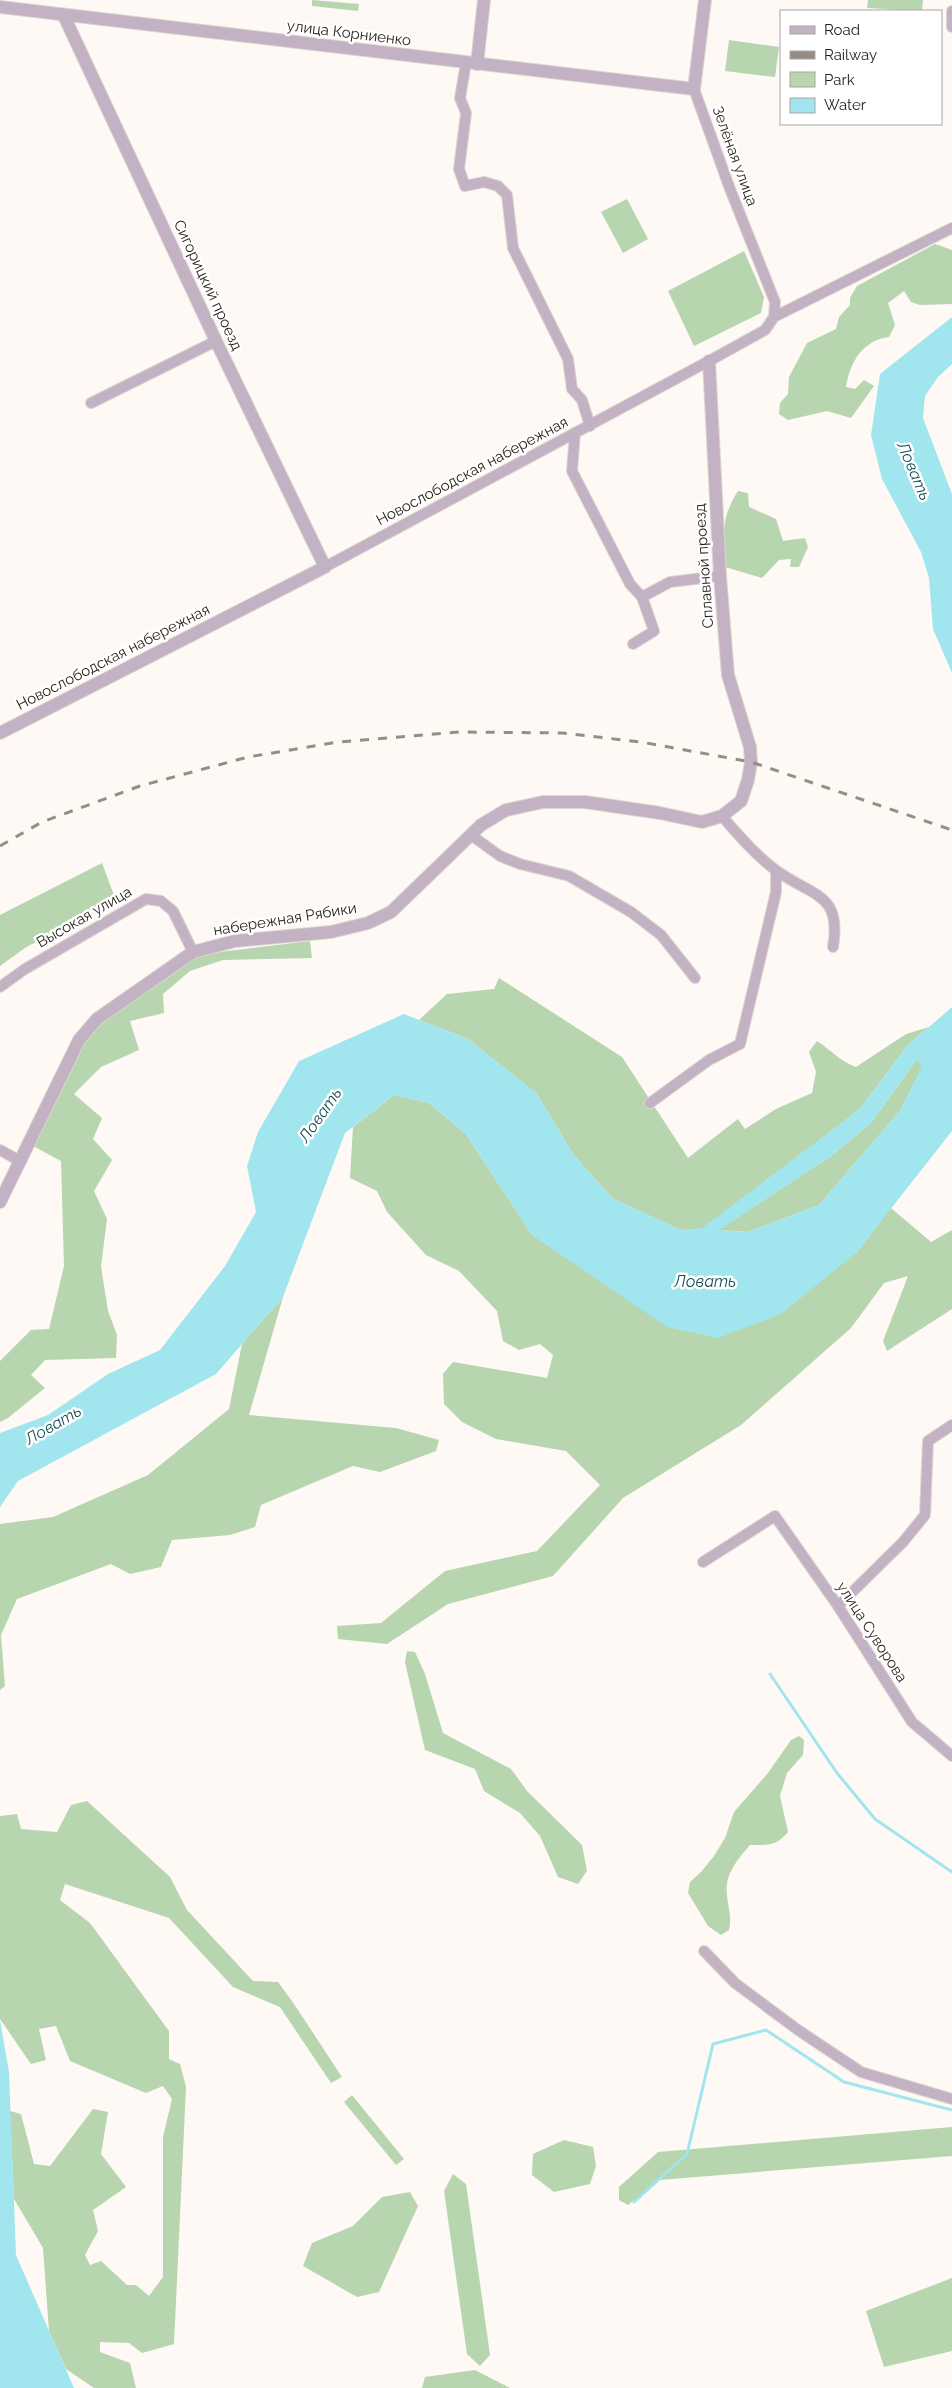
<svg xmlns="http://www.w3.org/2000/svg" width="952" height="2388" viewBox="0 0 952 2388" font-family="Raleway,sans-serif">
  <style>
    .green { fill: #b7d5af }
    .water { fill: #a1e6ef; fill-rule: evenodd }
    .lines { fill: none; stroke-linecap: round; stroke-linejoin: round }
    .stream { stroke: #a1e6ef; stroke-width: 3 }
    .minor-casing { stroke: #dcd6d0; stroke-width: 12 }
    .tertiary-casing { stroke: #dcd6d0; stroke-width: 14 }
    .minor { stroke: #c2b2c4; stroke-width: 10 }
    .tertiary { stroke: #c2b2c4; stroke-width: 12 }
    .rail { stroke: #958e87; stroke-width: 3; stroke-dasharray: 9 9; stroke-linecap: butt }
    .labels { text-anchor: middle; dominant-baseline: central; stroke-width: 5; stroke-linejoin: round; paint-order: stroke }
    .street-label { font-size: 15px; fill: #271e16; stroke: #fff }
    .water-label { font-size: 16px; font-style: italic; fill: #124e55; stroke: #fff }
  </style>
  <rect width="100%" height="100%" fill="#fef9f4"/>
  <g class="green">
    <path d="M 312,0 L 359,4 L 358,11 L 312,6 Z"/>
    <path d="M 868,0 L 923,0 L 922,11 L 867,8 Z"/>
    <path d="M 729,40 L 779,47 L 775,77 L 725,71 Z"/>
    <path d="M 627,199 L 648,239 L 623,253 L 601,212 Z"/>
    <path d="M 935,244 L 952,250 L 952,304 L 920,305 L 911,302 L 904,291 L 888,303 L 895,325 L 889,337 C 863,340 850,362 846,387 L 855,389 L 864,380 L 874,386 L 851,418 L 827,411 L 788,420 L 779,414 L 780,403 L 788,394 L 789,377 L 807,343 L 836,329 L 839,317 L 850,305 L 850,298 L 857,286 Z"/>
    <path d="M 744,251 L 764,297 L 761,313 L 694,346 L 668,291 Z"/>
    <path d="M 738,491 L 748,493 L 749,507 L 776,519 L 783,541 L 805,538 L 808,547 L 799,567 L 790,567 L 791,559 L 779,560 L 762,578 L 725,567 C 724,535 720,519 738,491 Z"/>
    <path d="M 102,863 L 115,898 L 25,948 L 0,966 L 0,915 Z"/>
    <path d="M 310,941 L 312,958 L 223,960 L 190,971 L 163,994 L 164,1013 L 130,1021 L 139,1050 L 101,1067 L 74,1094 L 102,1118 L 93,1139 L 112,1160 L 94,1191 L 107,1219 L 101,1266 L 108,1311 L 117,1335 L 116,1358 L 45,1360 L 31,1375 L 45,1388 L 8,1418 L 0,1422 L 0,1361 L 31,1330 L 49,1329 L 64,1266 L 61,1161 L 33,1146 L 81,1045 L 96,1028 L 193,958 L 212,953 Z"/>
    <path d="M 499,978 L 622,1057 L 688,1158 L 738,1119 L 745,1129 L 776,1109 L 812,1093 L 816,1072 L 809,1052 L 817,1041 C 831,1050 841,1062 856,1067 L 906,1034 L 929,1027 L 907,1046 L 859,1110 L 702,1229 L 680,1230 L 612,1198 L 573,1154 L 537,1094 L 468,1039 L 419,1020 L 447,994 L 494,989 Z"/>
    <path d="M 917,1059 L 923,1066 L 900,1111 L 819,1205 L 748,1232 L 718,1230 L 831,1156 L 871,1123 Z"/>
    <path d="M 394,1095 L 429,1103 L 466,1134 L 532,1235 L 856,1253 L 891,1208 L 931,1242 L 952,1230 L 952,1309 L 887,1351 L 883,1341 L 908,1276 L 884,1283 L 851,1328 L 741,1425 L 623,1498 L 553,1576 L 448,1604 L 387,1644 L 338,1639 L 337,1626 L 381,1623 L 445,1571 L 537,1551 L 600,1485 L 566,1451 L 496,1439 L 462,1422 L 444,1404 L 443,1374 L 453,1362 L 547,1378 L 553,1355 L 540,1344 L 519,1350 L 503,1341 L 497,1311 L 459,1271 L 426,1255 L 387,1212 L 377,1191 L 350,1178 L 353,1127 Z"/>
    <path d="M 283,1297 L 249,1415 L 396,1428 L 439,1440 L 436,1451 L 380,1472 L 353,1466 L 261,1505 L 255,1527 L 230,1535 L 172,1540 L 161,1567 L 130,1574 L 111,1564 L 17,1599 L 1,1635 L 5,1686 L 0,1690 L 0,1524 L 53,1517 L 148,1475 L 229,1409 L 242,1344 Z"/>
    <path d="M 407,1651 L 415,1652 L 425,1674 L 443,1733 L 511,1769 L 527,1791 L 582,1845 L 587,1871 L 578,1884 L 558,1877 L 540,1836 L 520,1813 L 484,1791 L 475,1769 L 425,1750 L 405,1662 Z"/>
    <path d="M 799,1736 L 804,1740 L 803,1755 L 787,1773 L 780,1796 L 788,1832 C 777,1846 767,1845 750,1845 C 738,1859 724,1875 727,1895 C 728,1908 732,1917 729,1930 L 721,1935 L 708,1926 L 688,1893 L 690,1882 L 701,1872 L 714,1856 L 725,1838 L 734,1812 L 768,1773 L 791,1740 Z"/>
    <path d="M 87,1801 L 170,1877 L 187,1910 L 253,1981 L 278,1982 L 294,2004 L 342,2077 L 331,2083 L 280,2007 L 233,1987 L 169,1918 L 65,1884 L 60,1900 L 90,1923 L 169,2031 L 169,2059 L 180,2064 L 186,2087 L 174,2344 L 142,2353 L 129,2343 L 100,2342 L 100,2352 L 130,2363 L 136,2388 L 94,2388 L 66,2369 L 49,2331 L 43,2248 L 14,2199 L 10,2111 L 21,2114 L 34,2164 L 50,2166 L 93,2109 L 108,2112 L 101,2154 L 126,2187 L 93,2210 L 98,2231 L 85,2255 L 90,2265 L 101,2261 L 127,2285 L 136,2285 L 149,2296 L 163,2277 L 163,2137 L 172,2099 L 163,2086 L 146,2093 L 70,2061 L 56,2026 L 39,2029 L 46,2060 L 31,2064 L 0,2019 L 0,1816 L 17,1814 L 21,1829 L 57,1832 L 71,1805 Z"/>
    <path d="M 352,2095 L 404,2159 L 396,2165 L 344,2102 Z"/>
    <path d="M 952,2127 L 952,2156 L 660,2180 L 628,2205 L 619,2200 L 619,2187 L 658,2152 Z"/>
    <path d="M 564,2140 L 593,2147 L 596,2166 L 590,2184 L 554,2192 L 532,2175 L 533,2154 Z"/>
    <path d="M 453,2174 L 466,2184 L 490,2355 L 480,2366 L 467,2354 L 444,2191 Z"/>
    <path d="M 410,2192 L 418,2206 L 379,2292 L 357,2297 L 303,2266 L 312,2243 L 353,2226 L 382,2197 Z"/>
    <path d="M 952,2278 L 952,2351 L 884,2367 L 866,2311 Z"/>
    <path d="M 475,2370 L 510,2388 L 422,2388 L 425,2377 Z"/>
  </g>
  <g class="water">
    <path d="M 952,317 L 952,364 L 938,377 L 925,396 L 923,418 L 952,494 L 952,673 L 933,629 L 929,578 L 921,552 L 882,479 L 871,435 L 880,374 Z"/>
    <path d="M 952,1007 L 952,1131 L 856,1253 L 781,1314 L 718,1338 L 667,1327 L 532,1235 L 466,1134 L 429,1103 L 394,1095 L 345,1133 L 283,1297 L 216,1374 L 18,1481 L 0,1507 L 0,1433 L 48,1415 L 108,1374 L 160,1350 L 225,1266 L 256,1212 L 247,1166 L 258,1132 L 299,1061 L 404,1014 L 468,1039 L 537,1094 L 573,1154 L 612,1198 L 680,1230 L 702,1228 L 859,1110 L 907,1046 ZM 917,1059 L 922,1067 L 900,1111 L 819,1205 L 748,1232 L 719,1230 L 831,1156 L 871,1123 Z"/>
    <path d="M 0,2020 L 9,2072 L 16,2255 L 74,2388 L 0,2388 Z"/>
  </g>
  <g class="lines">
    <g class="stream">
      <path d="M 770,1674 L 837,1773 L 875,1819 L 952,1872"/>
      <path d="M 634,2202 L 687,2154 L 713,2044 L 766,2030 L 844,2082 L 952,2110"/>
    </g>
    <g class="minor-casing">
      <g id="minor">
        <path d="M 952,11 L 952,27"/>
        <path d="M 466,63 L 460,98 L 466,113 L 459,169 L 465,186 L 484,182 L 498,186 L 507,195 L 513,248 L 568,359 L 572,389 L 582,400 L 590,426"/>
        <path d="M 694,89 L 730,189 L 775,302 L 774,317"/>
        <path d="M 91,403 L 216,341"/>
        <path d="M 575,433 L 572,471 L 630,584 L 642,597"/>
        <path d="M 325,567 L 709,361 L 765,330 L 774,317 L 952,228"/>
        <path d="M 633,644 L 654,631 L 642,597 L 670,582 L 720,576"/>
        <path d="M 722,816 C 738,835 757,857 777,871 C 813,897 842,893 833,947"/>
        <path d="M 471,835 L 500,856 L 520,864 L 569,876 L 631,912 L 661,935 L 695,978"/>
        <path d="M 0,987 L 25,969 L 146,899 L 161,901 L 173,911 L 193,952"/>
        <path d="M 650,1103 L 709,1060 L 740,1044 L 776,892 L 776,871"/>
        <path d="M 0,1150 L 20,1161"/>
        <path d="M 703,1562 L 775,1516 L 838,1606 L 912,1722 L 952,1756"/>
        <path d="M 838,1606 L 903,1542 L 925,1515 L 928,1441 L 952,1425"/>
        <path d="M 704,1951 L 735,1983 L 798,2030 L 861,2072 L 952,2099"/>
      </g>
    </g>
    <g class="tertiary-casing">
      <g id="tertiary">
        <path d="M 0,7 L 694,89 L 705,0"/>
        <path d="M 477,64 L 484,0"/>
        <path d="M 0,733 L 325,567 L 216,341 L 64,16"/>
        <path d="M 0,1202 L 79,1040 L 97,1019 L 193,952 L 235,941 L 331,932 L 368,923 L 391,912 L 481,825 L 506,810 L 543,802 L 585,802 L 660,813 L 702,822 L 722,816 L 741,801 L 748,780 L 751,762 L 750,747 L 728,675 L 720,576 L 709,361"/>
      </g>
    </g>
    <use href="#minor" class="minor"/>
    <use href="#tertiary" class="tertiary"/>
    <path class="rail" d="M 0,846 L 42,822 L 140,786 L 248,757 L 338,742 L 459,732 L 562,733 L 641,742 L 751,762 L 952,830"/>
  </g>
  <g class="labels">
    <g class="street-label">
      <text transform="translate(349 33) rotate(7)">улица Корниенко</text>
      <text transform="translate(735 156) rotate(70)">Зелёная улица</text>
      <text transform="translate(208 285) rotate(65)">Сигорицкий проезд</text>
      <text transform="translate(472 471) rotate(-28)">Новослободская набережная</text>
      <text transform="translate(704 566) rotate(-94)">Сплавной проезд</text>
      <text transform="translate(113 657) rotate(-27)">Новослободская набережная</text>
      <text transform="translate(84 917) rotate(-30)">Высокая улица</text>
      <text transform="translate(285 919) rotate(-9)">набережная Рябики</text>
      <text transform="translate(872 1632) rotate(57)">улица Суворова</text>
    </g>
    <g class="water-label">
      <text transform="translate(914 471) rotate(67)">Ловать</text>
      <text transform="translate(320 1115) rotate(-55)">Ловать</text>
      <text x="705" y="1281">Ловать</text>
      <text transform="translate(53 1425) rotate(-30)">Ловать</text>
    </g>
  </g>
  <rect x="780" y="10" width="162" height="115" fill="#ffffff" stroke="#a9a5a2"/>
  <rect x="790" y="26" width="25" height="8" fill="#c2b2c4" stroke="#a9a5a2"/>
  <text x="824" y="35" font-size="15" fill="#271e16">Road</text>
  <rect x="790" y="51" width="25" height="8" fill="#958e87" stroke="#a9a5a2"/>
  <text x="824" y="60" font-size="15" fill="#271e16">Railway</text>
  <rect x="790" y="72" width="25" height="15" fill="#b7d5af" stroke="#a9a5a2"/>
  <text x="824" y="85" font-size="15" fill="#271e16">Park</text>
  <rect x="790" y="98" width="25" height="15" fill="#a1e6ef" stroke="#a9a5a2"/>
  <text x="824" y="110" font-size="15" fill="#271e16">Water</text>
</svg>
